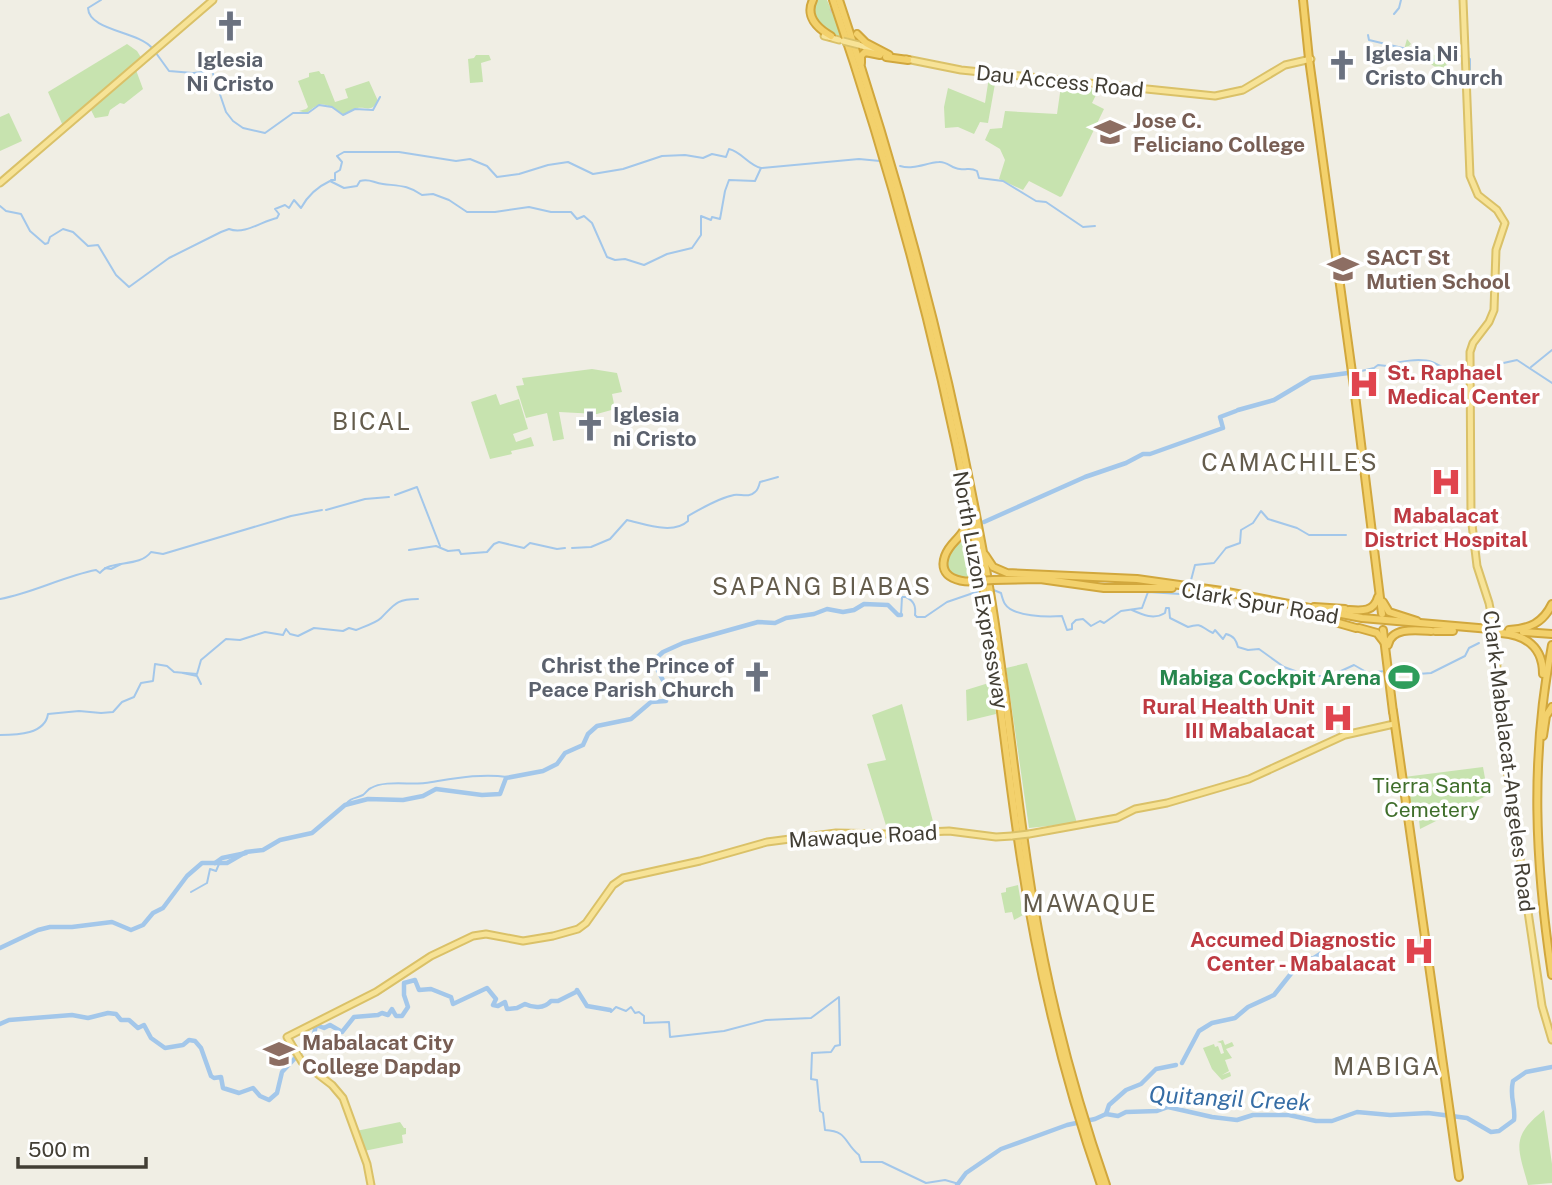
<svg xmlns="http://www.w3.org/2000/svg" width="1552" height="1185" viewBox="0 0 1552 1185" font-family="'Public Sans',sans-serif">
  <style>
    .green { fill: #c7e3af }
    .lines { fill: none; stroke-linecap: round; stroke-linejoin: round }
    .stream { stroke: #a3c7ea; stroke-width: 2 }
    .river { stroke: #a3c7ea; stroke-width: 4.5 }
    .highway-tunnel { stroke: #cdcbc1; stroke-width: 6; stroke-dasharray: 6 3; stroke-linecap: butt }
    .major-casing { stroke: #dac168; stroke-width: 9 }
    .highway-casing { stroke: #d1a73d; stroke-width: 10 }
    .major { stroke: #f7e397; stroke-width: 5 }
    .highway { stroke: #f3d16c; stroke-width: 6 }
    .major-bridge-casing { stroke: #dac168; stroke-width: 9; stroke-linecap: butt }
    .highway-bridge-casing { stroke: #d1a73d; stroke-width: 10; stroke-linecap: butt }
    .major-bridge { stroke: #f7e397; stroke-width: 5 }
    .highway-bridge { stroke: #f3d16c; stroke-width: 6 }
    .labels { text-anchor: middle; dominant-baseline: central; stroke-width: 7; stroke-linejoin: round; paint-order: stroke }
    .worship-label { font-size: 21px; font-weight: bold; fill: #5b616d; stroke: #fff; text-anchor: start }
    .street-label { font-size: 21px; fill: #423e34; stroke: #fff }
    .education-label { font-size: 21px; font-weight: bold; fill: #785e54; stroke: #fff; text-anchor: start }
    .health-label { font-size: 21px; font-weight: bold; fill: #be3a42; stroke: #fff; text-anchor: end }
    .leisure-label { font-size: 21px; font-weight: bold; fill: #27864d; stroke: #fff; text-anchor: end }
    .park-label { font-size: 21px; fill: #406f2c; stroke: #fff }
    .water-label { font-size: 23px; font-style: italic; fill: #366da5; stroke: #fff }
    .quarter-label { font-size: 24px; letter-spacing: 2px; fill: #645c4c; stroke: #fff }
  </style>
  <rect width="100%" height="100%" fill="#f0eee4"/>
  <g class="green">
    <path d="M 814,0 L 827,0 L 844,39 L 831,35 L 814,20 L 812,3 Z"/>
    <path d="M 1407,39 L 1411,44 L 1409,46 L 1430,54 L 1431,51 L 1434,55 L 1455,56 L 1446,63 L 1449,75 L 1443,75 L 1443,67 L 1439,69 L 1427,62 L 1425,65 L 1424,60 L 1417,60 L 1409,52 L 1407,56 L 1403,53 Z"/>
    <path d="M 127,44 L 137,51 L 142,59 L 63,126 L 48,92 Z"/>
    <path d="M 476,55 L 489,55 L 491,60 L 481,63 L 483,82 L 470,83 L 468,59 L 474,58 Z"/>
    <path d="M 136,70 L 143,89 L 124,104 L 120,103 L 110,110 L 108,116 L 95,118 L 90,108 Z"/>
    <path d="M 319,71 L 321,74 L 324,74 L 335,102 L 348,98 L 345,89 L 369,81 L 378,101 C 371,114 365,105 354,109 C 351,110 348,113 345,115 C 328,107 324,97 307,113 L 299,111 L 306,109 L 308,107 L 298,81 L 309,77 L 309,73 Z"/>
    <path d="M 989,77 L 996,78 L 988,123 L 980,122 L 974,134 L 958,127 L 945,128 L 944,107 L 948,88 L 985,103 Z"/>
    <path d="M 1061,86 L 1099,89 L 1092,103 L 1104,109 L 1062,196 L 1060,197 L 1029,181 L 1023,190 L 999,179 L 1005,160 L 1000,149 L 985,140 L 990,129 L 1002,128 L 1005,111 L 1057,114 Z"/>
    <path d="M 9,113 L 22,141 L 0,151 L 0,117 Z"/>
    <path d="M 592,369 L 617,373 L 622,392 L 612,394 L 615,409 L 597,414 L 559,412 L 564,439 L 553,441 L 547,413 L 526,418 L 516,386 L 524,385 L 522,378 Z"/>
    <path d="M 496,394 L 500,405 L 519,399 L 528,429 L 513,434 L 516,442 L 531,437 L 534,446 L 511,451 L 512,454 L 490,459 L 471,402 Z"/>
    <path d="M 959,541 L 974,545 L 980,578 C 961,580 950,582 945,560 Z"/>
    <path d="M 1027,663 L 1077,823 L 1029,828 L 1006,668 Z"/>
    <path d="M 992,682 L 996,714 L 967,721 L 966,690 Z"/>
    <path d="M 902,704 L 935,829 L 888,832 L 867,764 L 886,760 L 872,715 Z"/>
    <path d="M 1483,767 L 1488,795 L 1420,829 L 1419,820 L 1410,821 L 1404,777 Z"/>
    <path d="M 1018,885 L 1023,915 L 1014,920 L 1012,912 L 1005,913 L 1001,893 L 1006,892 L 1006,888 Z"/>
    <path d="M 1223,1040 L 1225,1045 L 1232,1042 L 1234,1046 L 1226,1049 L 1232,1058 L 1225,1060 L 1229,1071 L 1222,1075 L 1230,1072 L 1231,1076 L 1222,1080 L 1212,1069 L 1203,1048 L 1214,1044 L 1215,1047 L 1218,1046 L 1221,1054 L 1224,1053 L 1221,1043 L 1217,1042 Z"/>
    <path d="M 1544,1110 L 1552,1164 L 1552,1183 L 1528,1185 C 1518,1148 1510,1137 1544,1110 Z"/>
    <path d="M 400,1122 L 404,1128 L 406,1128 L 406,1134 L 402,1135 L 403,1143 L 364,1151 L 356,1131 Z"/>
  </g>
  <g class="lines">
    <g class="stream">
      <path d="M 101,0 L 88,8 C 89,31 138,31 152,48"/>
      <path d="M 1394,14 L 1399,8 L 1401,0"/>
      <path d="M 1368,35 L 1369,40 L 1411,50 L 1429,60 L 1441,61 L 1461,56"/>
      <path d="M 156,53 L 169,71 L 193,73 L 212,71 L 226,112 L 233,121 L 243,128 L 265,133 L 293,113 L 308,113 L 319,105 L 332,107 L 343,115 L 355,109 L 373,110 L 380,97"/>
      <path d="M 1467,57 L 1470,59 L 1470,102"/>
      <path d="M 900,166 C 914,170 925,163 939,162 C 947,161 952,169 960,169 C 968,170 970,167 977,171 L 979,178 L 1003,181 L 1036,201 L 1046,202 L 1083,227 L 1095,226"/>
      <path d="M 331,180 L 335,180 L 335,173 L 340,170 L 342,162 L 337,156 L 344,152 L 399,152 L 456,161 L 470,159 L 487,166 L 497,177 L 519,174 L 548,165 L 568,162 L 593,174 L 623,169 L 662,156 L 685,155 L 703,158 L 712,154 L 726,157 L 729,149 C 742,152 748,165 761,168 L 859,159 L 880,161"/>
      <path d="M 0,206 L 6,211 L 21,214 L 30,231 L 45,244 L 48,243 L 50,237 L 63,229 L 73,232 L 88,246 L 98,245 L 116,275 L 129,287 L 169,258 L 221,232 L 229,229 C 245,235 262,221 277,218 L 279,214 L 275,209 L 285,205 L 289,208 L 294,200 L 301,208 C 308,195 317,187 330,181 L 344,188 L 357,186 L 360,181 C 370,178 373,183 383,184 C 399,186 408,185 422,195 L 433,194 L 449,200 L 467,212 L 495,212 L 529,207 L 551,212 L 571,212 L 577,219 L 584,216 L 592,223 L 607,257 L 615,260 L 625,259 L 644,265 L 667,254 L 692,248 L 701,235 L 701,216 L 711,220 L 712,217 L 720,219 L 725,191 L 729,180 L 755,181 L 761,168"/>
      <path d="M 1499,364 L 1517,360 L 1552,383"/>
      <path d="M 1531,367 L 1552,350"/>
      <path d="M 1482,370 L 1491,367"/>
      <path d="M 1353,373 L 1374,368 L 1378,365 L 1387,366 C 1397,361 1421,358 1432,362 C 1443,367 1445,370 1458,371"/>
      <path d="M 395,495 L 417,487 L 440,546"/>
      <path d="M 326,510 L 365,499 L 389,497"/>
      <path d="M 572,548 L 591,547 L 610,539 L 627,520 C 645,524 673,535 688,521 L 688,516 C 702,508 719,498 734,495 C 741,494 749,498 755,492 C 758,490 759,486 760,482 L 778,477"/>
      <path d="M 409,550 L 436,546 L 448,551 L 459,550 L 461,554 L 487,552 L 494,544 L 499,542 L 524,548 L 530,543 L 557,549 L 565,548"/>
      <path d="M 105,568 L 111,569 L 121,564"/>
      <path d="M 1190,584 L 1195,565 L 1214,563 L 1226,548 L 1240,543 L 1241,530 L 1253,523 L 1261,511 L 1268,519 L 1297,528 L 1309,535 L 1346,535"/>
      <path d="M 991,589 L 1001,593 C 1002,597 1003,601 1005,604 C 1013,617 1048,617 1062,616 L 1067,630 L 1072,629 L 1072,624 L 1076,620 L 1083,619 L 1091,626 L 1100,621 L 1104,623 L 1121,611 L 1142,608 L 1148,592 L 1180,594 L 1186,588"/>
      <path d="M 0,599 C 33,593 64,576 96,570 L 100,573 C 110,559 139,568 151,552 L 163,554 L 291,516 L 322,510"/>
      <path d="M 1132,610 C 1143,615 1154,620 1165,613 L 1166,608 L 1169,608 L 1170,618 L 1188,627 C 1203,622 1201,628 1213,633 L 1215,630 L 1223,639 L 1226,634 C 1234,636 1236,640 1238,647 L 1248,650 L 1259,649 L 1284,667 L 1309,676 L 1330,676 L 1354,665 L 1368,673 L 1385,671"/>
      <path d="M 901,615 L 902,597 L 906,597 C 914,601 916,606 915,615 L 917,617 L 925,617 L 947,602 L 982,590"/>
      <path d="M 1390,670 L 1406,668 L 1418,674 L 1431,673 L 1465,656 L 1469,648 L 1479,643"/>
      <path d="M 183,673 L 197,676 L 201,684"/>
      <path d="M 0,735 C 18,735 45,734 48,714 L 79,711 L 101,713 L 113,712 L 122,702 L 134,697 L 141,683 L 153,681 L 155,664 L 167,666 L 174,672 L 197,674 L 201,660 L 226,639 L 240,640 L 265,632 L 283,635 L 286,629 L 290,634 L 298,636 L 314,628 L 343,631 L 349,628 L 356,630 C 363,627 376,623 381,618 C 395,604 396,599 418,599"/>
      <path d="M 345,805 C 351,797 355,799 363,795 C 366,793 368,789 371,788 C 384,780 411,785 425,783 C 452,779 480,773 507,777"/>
      <path d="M 191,892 L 207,883 L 210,869 L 216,871 L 219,864"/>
      <path d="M 610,1010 L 611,1012 L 616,1007 L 626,1011 L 631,1007 L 635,1013 L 639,1012 L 644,1016 L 644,1023 L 669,1022 L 670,1037 L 724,1031 L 766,1020 L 811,1018 L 839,997 L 840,1045 L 835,1046 L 831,1052 L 812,1053 L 811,1079 L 817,1080 L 820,1111 L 823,1113 L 825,1130 C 848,1131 844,1143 859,1155 L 861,1162 L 882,1162 L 926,1183 L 945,1180 L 959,1184"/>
    </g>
    <g class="river">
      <path d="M 1238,410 L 1274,400 L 1311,378 L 1348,373"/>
      <path d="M 984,522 L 1085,477 L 1126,463 L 1143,454 L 1150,454 L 1223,428 L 1220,417 L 1236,411"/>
      <path d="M 215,863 L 222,858 L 246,853"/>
      <path d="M 0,948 L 38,930 L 50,927 L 72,927 L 112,922 L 131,930 L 143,925 L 153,913 L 163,908 L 187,876 L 202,863 L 227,863 L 246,852 L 263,850 L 280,840 L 312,833 L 345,805 L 368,799 L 403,800 L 423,796 L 436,789 L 482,795 L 500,794 L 506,778 L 543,771 L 557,764 L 565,753 L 583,745 L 588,734 L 597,726 L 631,719 L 651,702 L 666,701 L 668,690 L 653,661 L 663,652 L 683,643 L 758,622 L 775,623 L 786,618 L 814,614 L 827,609 L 843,612 L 854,610 L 864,604 L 888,605 L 898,615 L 901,615"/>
      <path d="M 0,1024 L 9,1020 L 72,1015 L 88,1018 L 108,1013 L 116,1014 L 121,1020 L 129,1020 L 138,1028 L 144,1025 L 151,1038 L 165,1048 L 183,1045 L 189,1040 L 195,1041 L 201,1048 L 211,1076 L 214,1078 L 221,1077 L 223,1088 L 239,1093 L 253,1088 L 260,1096 L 269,1100 L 277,1093 L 282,1072 L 313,1039 L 316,1025 L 324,1028 L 330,1025 L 342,1032 L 354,1017 L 378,1015 L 382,1013 L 388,1015 L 392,1009 L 396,1016 L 402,1016 L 408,1007 L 404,995 L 404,983 L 415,980 L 419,990 L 431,989 L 451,997 L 453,1004 L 487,988 L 496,999 L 493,1005 L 498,1006 L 505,1002 L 507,1009 L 517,1008 L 525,1004 C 533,1008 544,1009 551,1001 L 558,1001 L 576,992 L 577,990 L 587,1006 L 610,1010"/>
      <path d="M 1182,1063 L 1199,1031 L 1212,1023 L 1235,1018 L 1248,1007 L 1274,995 L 1301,961 L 1314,958 L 1328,949 L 1361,945"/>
      <path d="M 1106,1114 L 1109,1105 L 1126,1090 L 1141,1084 L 1156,1069 L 1176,1065"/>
      <path d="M 957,1185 L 966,1173 L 1001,1149 L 1067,1125 L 1095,1119 L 1106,1114 L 1118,1116 L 1126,1112 L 1157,1111 L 1168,1107 L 1212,1117 L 1237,1120 L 1253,1115 L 1289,1115 L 1316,1121 L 1332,1121 L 1357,1112 L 1390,1115 L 1428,1113 L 1467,1118 L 1491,1132 L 1499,1131 L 1514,1120 C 1516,1105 1509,1098 1513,1081 L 1526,1072 L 1552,1067"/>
    </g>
    <path class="highway-tunnel" d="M 832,8 L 834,12"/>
    <g class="major-casing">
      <g id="major">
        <path d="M 1463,0 L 1470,176 L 1478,195 L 1497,210 L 1505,223 L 1496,250 L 1494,310 L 1489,322 L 1473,343 L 1470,352 L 1471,516 L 1477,566 L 1489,603 L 1493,624 L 1497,662 L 1496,696 L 1542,1006 L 1552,1040"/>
        <path d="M 824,36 L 839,40"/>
        <path d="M 859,45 L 876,51"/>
        <path d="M 906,59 L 961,70 L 1215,96 L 1243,90 L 1285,65 L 1311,59"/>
        <path d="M 0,183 L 213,0"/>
        <path d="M 1029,834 L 1117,818 L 1135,809 L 1167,803 L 1249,779 L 1345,735 L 1394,724"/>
        <path d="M 371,1185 L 367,1164 L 343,1098 L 332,1085 L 302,1062 L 287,1037 L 376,992 L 431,956 L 473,936 L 486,934 L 523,941 L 553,936 L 578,929 L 586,923 L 613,885 L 623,878 L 700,861 L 767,842 L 836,833 L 887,834 L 949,831 L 996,837 L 1012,836"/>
      </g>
    </g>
    <g class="highway-casing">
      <g id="highway">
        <path d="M 813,0 C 805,16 817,28 831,36"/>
        <path d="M 833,0 C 896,185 946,375 980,568 C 997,665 1006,762 1021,859 C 1038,970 1064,1079 1101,1185"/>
        <path d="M 839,0 C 904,193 956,391 990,592 C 1007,695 1016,798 1033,901 C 1049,997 1074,1093 1106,1185"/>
        <path d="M 1303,0 L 1309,59 L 1354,387 L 1382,614"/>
        <path d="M 857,34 L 866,43 L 889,55"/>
        <path d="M 886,57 L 908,60"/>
        <path d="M 861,63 L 861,56 L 865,52 L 880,55"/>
        <path d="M 968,516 C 965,539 951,539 945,556 C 937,579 962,583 978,581"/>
        <path d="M 985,555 L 993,567 L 1007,573 L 1137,579 L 1222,591 L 1362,618 L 1490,629"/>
        <path d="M 993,580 L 1040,579 L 1104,588 L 1172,588"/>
        <path d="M 1383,602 L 1389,612 L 1417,621"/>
        <path d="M 1314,607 L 1345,609"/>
        <path d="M 1293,610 L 1356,628"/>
        <path d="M 1349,610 C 1362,611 1374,612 1378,597"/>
        <path d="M 1359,628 L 1377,633 L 1384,642"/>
        <path d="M 1383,630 L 1393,712"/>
        <path d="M 1509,630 C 1529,629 1543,623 1552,604"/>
        <path d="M 1435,631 L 1453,631"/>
        <path d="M 1523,632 L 1552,634"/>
        <path d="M 1501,633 C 1526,635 1543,647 1543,674"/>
        <path d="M 1388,645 C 1391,627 1416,630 1431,631"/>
        <path d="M 1552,645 C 1530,758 1535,862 1552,975"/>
        <path d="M 1393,711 L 1459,1177"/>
        <path d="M 1543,736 L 1546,716 L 1552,707"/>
      </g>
    </g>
    <use href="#major" class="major"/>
    <use href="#highway" class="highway"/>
    <g class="major-bridge-casing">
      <g id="major-bridge">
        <path d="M 843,41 L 859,45"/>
        <path d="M 1012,836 L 1029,834"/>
      </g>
    </g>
    <g class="highway-bridge-casing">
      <g id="highway-bridge">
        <path d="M 978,581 L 993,580"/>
        <path d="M 1490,629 L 1500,629"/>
      </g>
    </g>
    <use href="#major-bridge" class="major-bridge"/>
    <use href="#highway-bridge" class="highway-bridge"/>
  </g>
  <defs>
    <g id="church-bare" transform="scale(2.415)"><path d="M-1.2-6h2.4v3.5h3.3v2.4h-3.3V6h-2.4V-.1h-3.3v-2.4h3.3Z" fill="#6b7280" stroke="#fff" stroke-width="2.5" paint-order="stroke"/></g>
    <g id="university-bare" transform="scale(2.415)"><path d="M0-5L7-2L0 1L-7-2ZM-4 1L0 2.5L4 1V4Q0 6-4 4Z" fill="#8d6e63" stroke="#fff" stroke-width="2.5" paint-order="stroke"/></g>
    <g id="hospital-bare" transform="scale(2.415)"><path d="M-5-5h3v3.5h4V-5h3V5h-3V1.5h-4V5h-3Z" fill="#e0444e" stroke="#fff" stroke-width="2.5" paint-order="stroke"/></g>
    <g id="stadium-bare" transform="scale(2.415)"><path d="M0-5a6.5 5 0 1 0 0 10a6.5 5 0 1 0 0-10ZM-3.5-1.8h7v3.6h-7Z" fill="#2e9e5b" stroke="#fff" stroke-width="2.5" paint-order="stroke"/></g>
  </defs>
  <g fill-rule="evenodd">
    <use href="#church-bare" x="230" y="26"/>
    <use href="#church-bare" x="1342" y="65"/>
    <use href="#university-bare" x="1110" y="132"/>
    <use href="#university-bare" x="1343" y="269"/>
    <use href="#hospital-bare" x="1364" y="384"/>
    <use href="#church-bare" x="590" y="426"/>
    <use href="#hospital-bare" x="1446" y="482"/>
    <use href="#church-bare" x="757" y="677"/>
    <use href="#stadium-bare" x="1404" y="677"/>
    <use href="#hospital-bare" x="1338" y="718"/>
    <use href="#hospital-bare" x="1419" y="951"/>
    <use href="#university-bare" x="279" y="1054"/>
  </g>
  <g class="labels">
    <g class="worship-label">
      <text x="1365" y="53">Iglesia Ni<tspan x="1365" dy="24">Cristo Church</tspan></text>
      <text x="230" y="59" text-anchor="middle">Iglesia<tspan x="230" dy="24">Ni Cristo</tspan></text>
      <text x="613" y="414">Iglesia<tspan x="613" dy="24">ni Cristo</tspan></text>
      <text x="734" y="665" text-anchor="end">Christ the Prince of<tspan x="734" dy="24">Peace Parish Church</tspan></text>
    </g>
    <g class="street-label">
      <text transform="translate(1060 81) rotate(6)">Dau Access Road</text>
      <text transform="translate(981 590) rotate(80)">North Luzon Expressway</text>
      <text transform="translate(1260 603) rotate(10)">Clark Spur Road</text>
      <text transform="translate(1509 761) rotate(83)">Clark-Mabalacat-Angeles Road</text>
      <text transform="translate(863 836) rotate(-3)">Mawaque Road</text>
    </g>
    <g class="education-label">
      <text x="1133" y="120">Jose C.<tspan x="1133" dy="24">Feliciano College</tspan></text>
      <text x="1366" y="257">SACT St<tspan x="1366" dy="24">Mutien School</tspan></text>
      <text x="302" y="1042">Mabalacat City<tspan x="302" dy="24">College Dapdap</tspan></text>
    </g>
    <g class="health-label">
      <text x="1387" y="372" text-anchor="start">St. Raphael<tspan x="1387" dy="24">Medical Center</tspan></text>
      <text x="1446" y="515" text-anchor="middle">Mabalacat<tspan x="1446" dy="24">District Hospital</tspan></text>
      <text x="1315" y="706">Rural Health Unit<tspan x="1315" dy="24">III Mabalacat</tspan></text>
      <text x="1396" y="939">Accumed Diagnostic<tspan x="1396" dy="24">Center - Mabalacat</tspan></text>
    </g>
    <g class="leisure-label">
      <text x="1381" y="677">Mabiga Cockpit Arena</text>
    </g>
    <g class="park-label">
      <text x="1432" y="785">Tierra Santa<tspan x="1432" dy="24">Cemetery</tspan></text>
    </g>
    <g class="water-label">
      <text transform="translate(1230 1098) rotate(3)">Quitangil Creek</text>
    </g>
    <g class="quarter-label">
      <text x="372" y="421">BICAL</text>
      <text x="1290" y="462">CAMACHILES</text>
      <text x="822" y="586">SAPANG BIABAS</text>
      <text x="1090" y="903">MAWAQUE</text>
      <text x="1387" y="1066">MABIGA</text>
    </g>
  </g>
  <path d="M18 1157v10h128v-10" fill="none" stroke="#423e34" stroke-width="3.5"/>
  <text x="28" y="1157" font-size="21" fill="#423e34" stroke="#ffffff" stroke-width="5" paint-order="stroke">500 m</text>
</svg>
